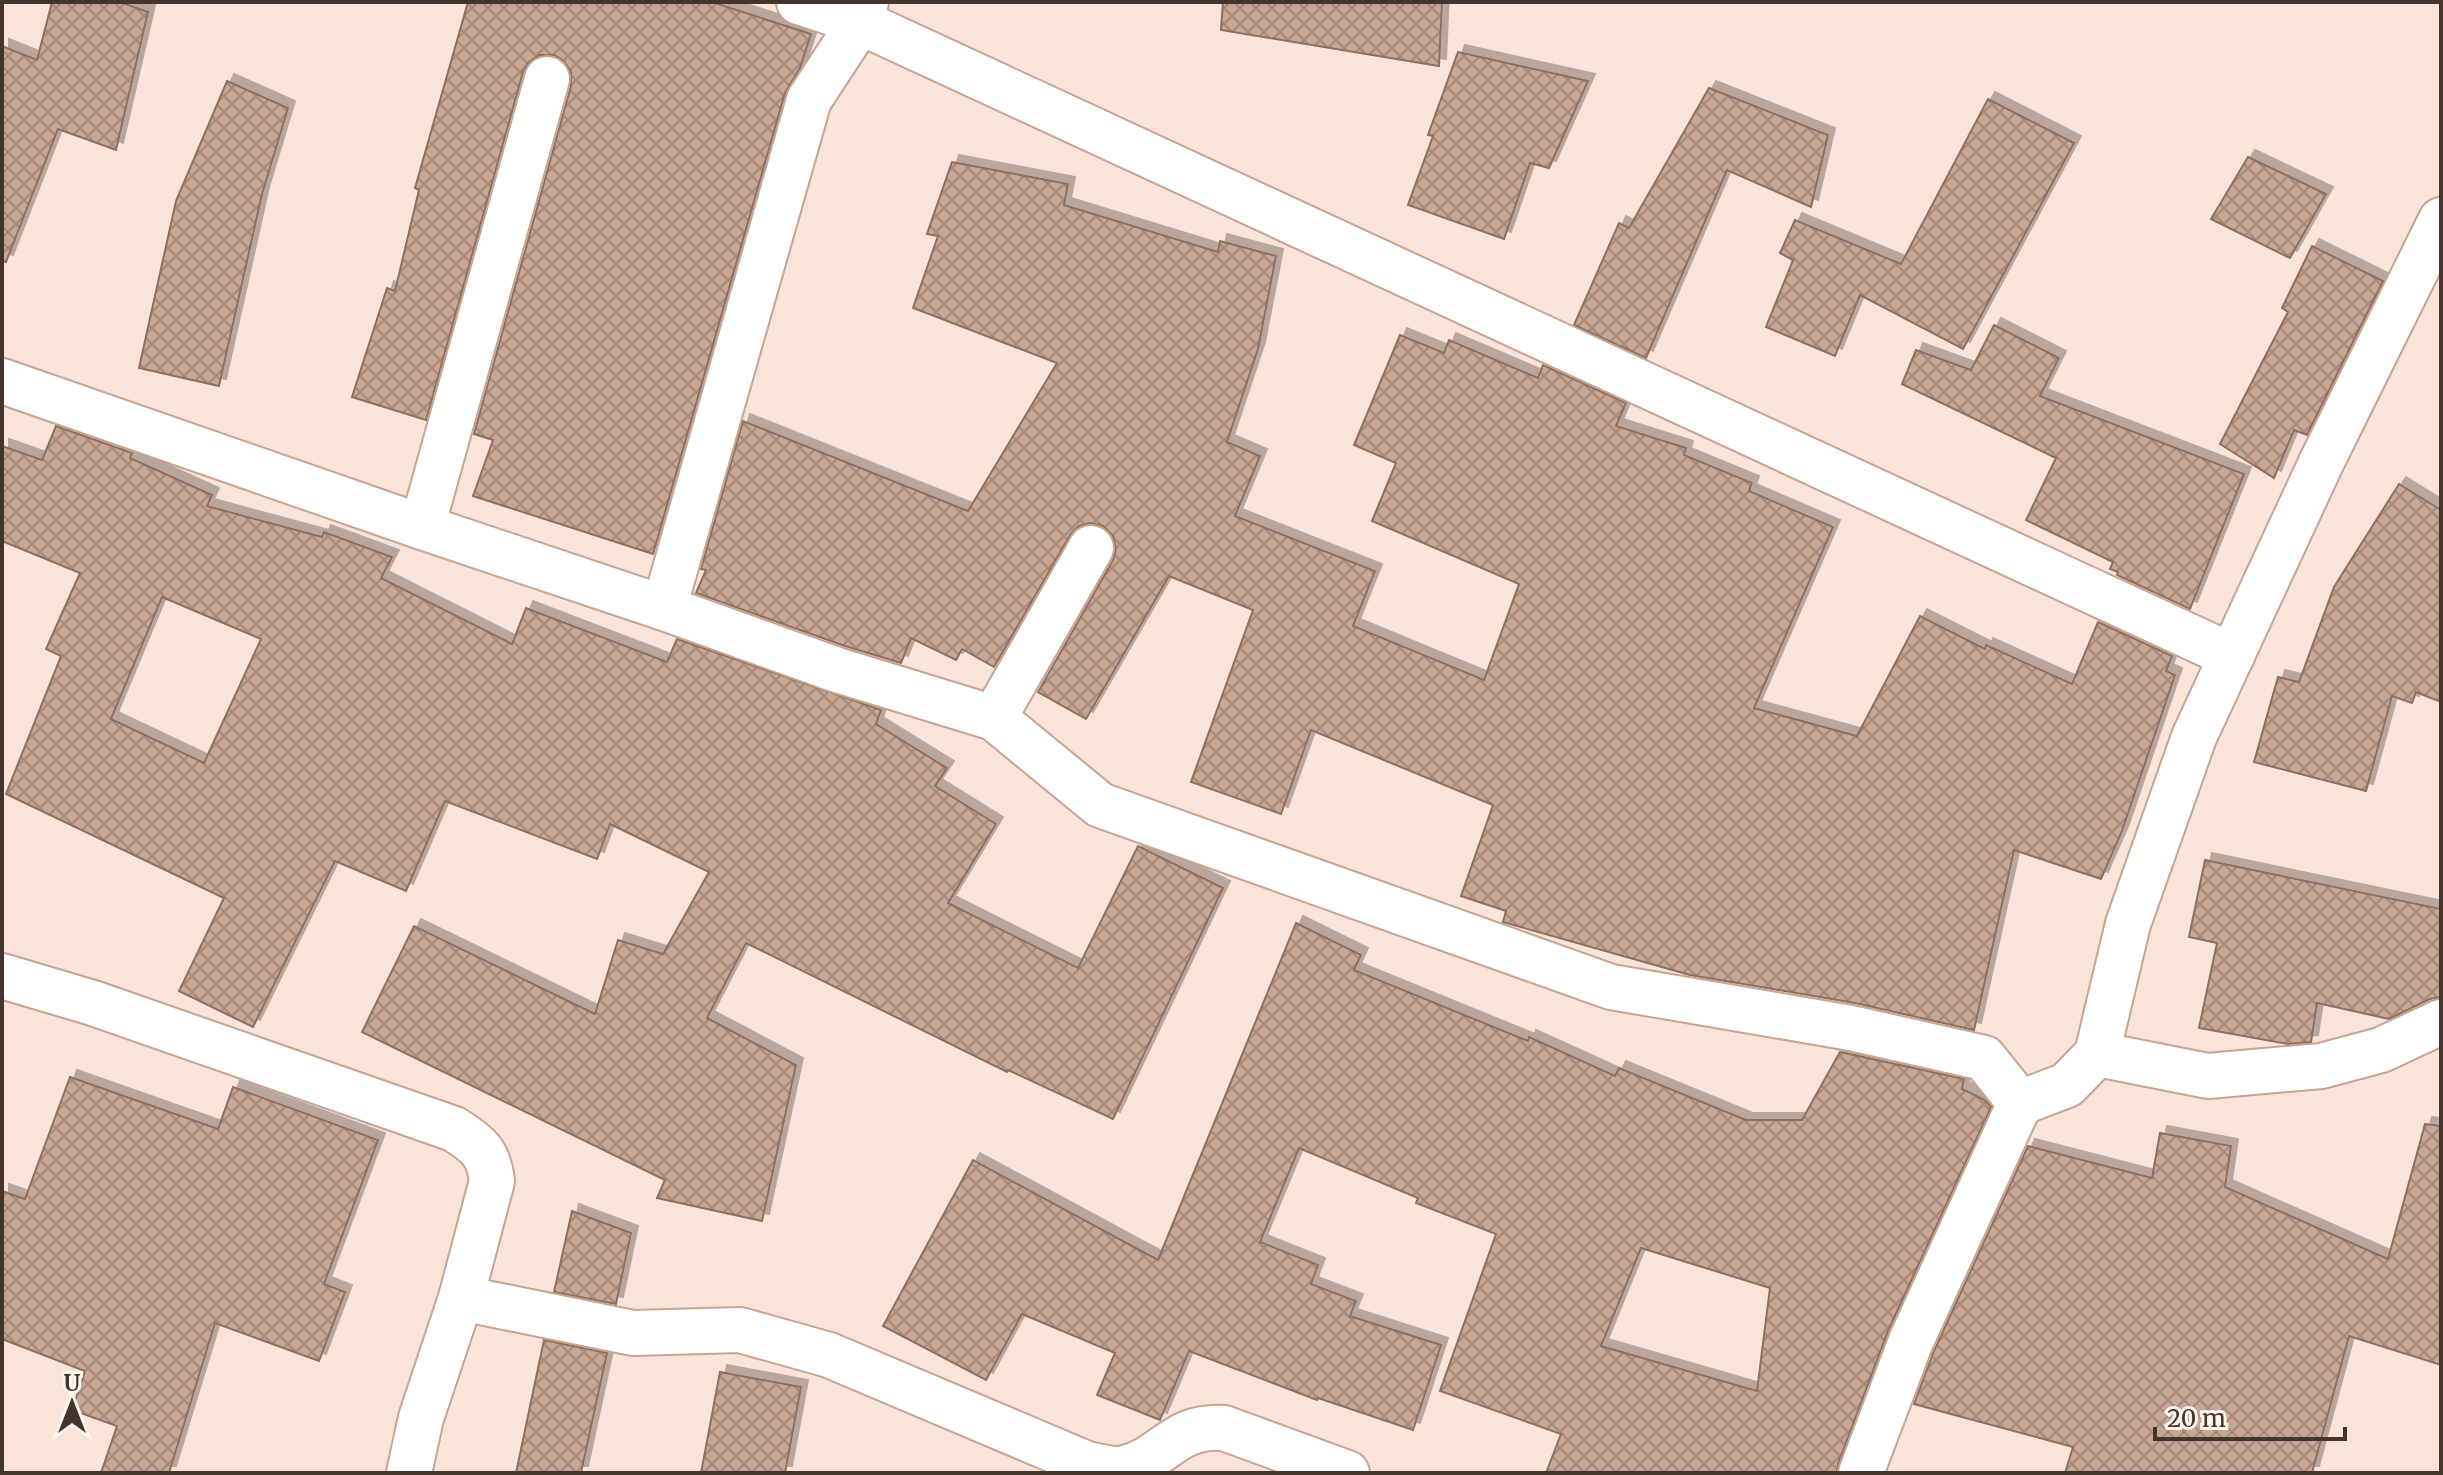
<svg xmlns="http://www.w3.org/2000/svg" width="2443" height="1475" viewBox="0 0 2443 1475" font-family="Merriweather,serif">
  <style>
    .building { fill: url(#building-cross-hatch); stroke: #8f6f5f; stroke-width: 2; fill-rule: evenodd; filter: url(#shadow) }
    .lines { fill: none; stroke-linecap: round; stroke-linejoin: round }
    .street-casing { stroke: #c6a492; stroke-width: 48 }
    .street { stroke: #fff; stroke-width: 44 }
  </style>
  <defs>
    <pattern id="building-cross-hatch" width="8" height="8" patternUnits="userSpaceOnUse" patternTransform="scale(2)"><rect width="8" height="8" fill="#c9a795"/><path d="M0 0l8 8M0 8l8-8" fill="none" stroke="#a5897a"/></pattern>
    <filter id="shadow"><feDropShadow dx="7" dy="-7" stdDeviation="0" flood-color="#0004"/></filter>
  </defs>
  <rect width="100%" height="100%" fill="#fae4d9"/>
  <g class="building">
    <path d="M 52,2 L 120,2 L 148,12 L 116,150 L 58,129 L 6,262 L 2,261 L 2,46 L 37,60 Z"/>
    <path d="M 468,2 L 712,2 L 811,34 L 800,68 L 785,93 L 653,554 L 473,496 L 493,440 L 474,434 L 571,86 L 571,72 L 564,61 L 554,55 L 540,55 L 529,62 L 523,72 L 426,420 L 352,397 L 387,288 L 395,291 L 419,190 L 415,188 Z"/>
    <path d="M 1223,2 L 1442,2 L 1439,66 L 1221,30 Z"/>
    <path d="M 1458,52 L 1588,81 L 1549,168 L 1530,163 L 1504,239 L 1408,205 L 1433,136 L 1428,135 Z"/>
    <path d="M 227,81 L 288,108 L 262,194 L 219,386 L 139,368 L 176,201 Z"/>
    <path d="M 1709,88 L 1828,135 L 1811,207 L 1727,170 L 1646,358 L 1574,325 L 1619,223 L 1629,228 Z"/>
    <path d="M 1988,99 L 2074,143 L 1963,349 L 1860,295 L 1835,356 L 1766,327 L 1793,260 L 1780,253 L 1795,220 L 1901,264 Z"/>
    <path d="M 2248,157 L 2326,194 L 2290,258 L 2211,219 Z"/>
    <path d="M 952,162 L 1068,184 L 1064,205 L 1218,252 L 1220,241 L 1276,256 L 1258,349 L 1227,442 L 1260,456 L 1235,516 L 1375,571 L 1353,626 L 1484,680 L 1519,584 L 1372,521 L 1396,463 L 1354,445 L 1400,335 L 1444,353 L 1449,340 L 1538,378 L 1543,365 L 1626,403 L 1616,426 L 1686,448 L 1684,455 L 1752,483 L 1749,491 L 1833,527 L 1754,708 L 1857,736 L 1920,616 L 1985,649 L 1986,645 L 2072,684 L 2098,622 L 2172,656 L 2166,671 L 2175,675 L 2122,831 L 2101,879 L 2014,850 L 1974,1030 L 1855,1003 L 1690,975 L 1503,922 L 1506,911 L 1461,896 L 1493,805 L 1311,730 L 1281,814 L 1191,782 L 1253,610 L 1169,576 L 1086,719 L 1038,692 L 1113,560 L 1116,549 L 1113,536 L 1103,526 L 1090,523 L 1079,526 L 1070,535 L 994,667 L 962,649 L 956,660 L 911,638 L 901,663 L 845,646 L 696,593 L 706,570 L 701,569 L 743,421 L 968,511 L 1057,363 L 913,308 L 938,236 L 927,234 Z"/>
    <path d="M 2312,246 L 2383,281 L 2307,435 L 2294,430 L 2274,478 L 2220,444 L 2288,312 L 2282,308 Z"/>
    <path d="M 1994,325 L 2059,358 L 2040,396 L 2244,474 L 2190,609 L 2117,575 L 2118,572 L 2110,569 L 2113,562 L 2026,520 L 2056,458 L 1902,384 L 1916,350 L 1971,370 Z"/>
    <path d="M 56,426 L 132,453 L 130,458 L 212,495 L 207,506 L 322,537 L 324,532 L 392,557 L 381,578 L 512,644 L 526,608 L 667,662 L 677,639 L 881,710 L 876,724 L 947,768 L 935,786 L 996,824 L 948,903 L 1078,968 L 1138,846 L 1223,888 L 1113,1119 L 1008,1070 L 1007,1072 L 746,943 L 707,1018 L 796,1065 L 762,1221 L 657,1198 L 665,1180 L 362,1032 L 414,926 L 595,1014 L 618,940 L 663,954 L 709,872 L 610,824 L 597,859 L 445,801 L 406,891 L 335,861 L 253,1027 L 179,991 L 224,898 L 6,794 L 61,656 L 46,649 L 80,573 L 2,541 L 2,446 L 42,460 ZM 162,597 L 261,639 L 204,763 L 111,719 Z"/>
    <path d="M 2399,484 L 2441,510 L 2441,702 L 2416,692 L 2412,703 L 2392,696 L 2366,791 L 2254,762 L 2278,677 L 2299,682 L 2334,587 Z"/>
    <path d="M 2205,860 L 2441,909 L 2441,997 L 2430,999 L 2389,1019 L 2317,1003 L 2311,1042 L 2288,1044 L 2199,1028 L 2217,943 L 2189,937 Z"/>
    <path d="M 1296,923 L 1361,955 L 1354,970 L 1528,1041 L 1529,1037 L 1615,1076 L 1619,1068 L 1746,1120 L 1802,1120 L 1840,1052 L 1964,1079 L 1962,1089 L 1985,1100 L 1991,1107 L 1888,1331 L 1838,1464 L 1837,1473 L 1546,1473 L 1561,1434 L 1440,1391 L 1496,1234 L 1416,1203 L 1418,1198 L 1299,1148 L 1260,1242 L 1318,1265 L 1311,1284 L 1356,1301 L 1350,1316 L 1441,1345 L 1413,1430 L 1318,1398 L 1317,1400 L 1189,1351 L 1160,1420 L 1097,1395 L 1115,1353 L 1022,1314 L 986,1380 L 883,1326 L 973,1160 L 1158,1260 ZM 1641,1248 L 1770,1288 L 1757,1391 L 1601,1346 Z"/>
    <path d="M 70,1077 L 218,1129 L 233,1087 L 378,1140 L 324,1284 L 345,1292 L 319,1361 L 215,1323 L 169,1473 L 101,1473 L 117,1426 L 72,1410 L 85,1371 L 2,1339 L 2,1191 L 25,1199 Z"/>
    <path d="M 2425,1124 L 2441,1126 L 2441,1365 L 2349,1336 L 2312,1473 L 2065,1473 L 2073,1447 L 1914,1404 L 1934,1351 L 2028,1146 L 2152,1178 L 2160,1133 L 2231,1146 L 2225,1187 L 2388,1259 Z"/>
    <path d="M 572,1211 L 631,1233 L 616,1304 L 554,1292 Z"/>
    <path d="M 544,1340 L 607,1353 L 581,1473 L 516,1473 Z"/>
    <path d="M 720,1372 L 801,1387 L 785,1473 L 701,1473 Z"/>
  </g>
  <g class="lines">
    <g class="street-casing">
      <g id="street">
        <path d="M 799,2 L 860,22 L 2232,656"/>
        <path d="M 2,381 L 422,527 L 664,608 L 837,670 L 994,718 L 1100,805 L 1611,987 L 1851,1028 L 1984,1058 L 2020,1103 L 2067,1085 L 2097,1054 L 2128,924 L 2194,737 L 2321,463 L 2441,220"/>
        <path d="M 422,527 L 547,79"/>
        <path d="M 664,608 L 809,100 L 860,22 L 866,2"/>
        <path d="M 994,718 L 1091,548"/>
        <path d="M 2,976 L 93,1003 L 454,1129 C 478,1144 489,1153 492,1181 L 461,1298 L 421,1418 L 409,1473"/>
        <path d="M 2097,1054 L 2208,1076 L 2321,1066 L 2381,1050 L 2441,1022"/>
        <path d="M 461,1298 L 633,1333 L 740,1330 L 829,1355 L 1087,1464 C 1098,1466 1114,1471 1125,1468 C 1167,1457 1173,1425 1224,1428 L 1347,1473"/>
        <path d="M 1861,1473 L 1911,1341 L 2020,1103"/>
      </g>
    </g>
    <use href="#street" class="street"/>
  </g>
  <rect width="2443" height="1475" fill="none" stroke="#43352e" stroke-width="8"/>
  <g transform="translate(72 1403)" stroke="#fcf4f1" stroke-width="6" paint-order="stroke">
  <path d="M0-6L14 30L0 20L-14 30Z" fill="#43352e"/>
  <text y="-12" font-size="22" font-weight="bold" text-anchor="middle" fill="#43352e">U</text>
  </g>
  <path d="M2155 1427v12h190v-12" fill="none" stroke="#43352e" stroke-width="4"/>
  <text x="2167" y="1427" font-size="24" fill="#43352e" stroke="#fcf4f1" stroke-width="6" paint-order="stroke">20 m</text>
</svg>
